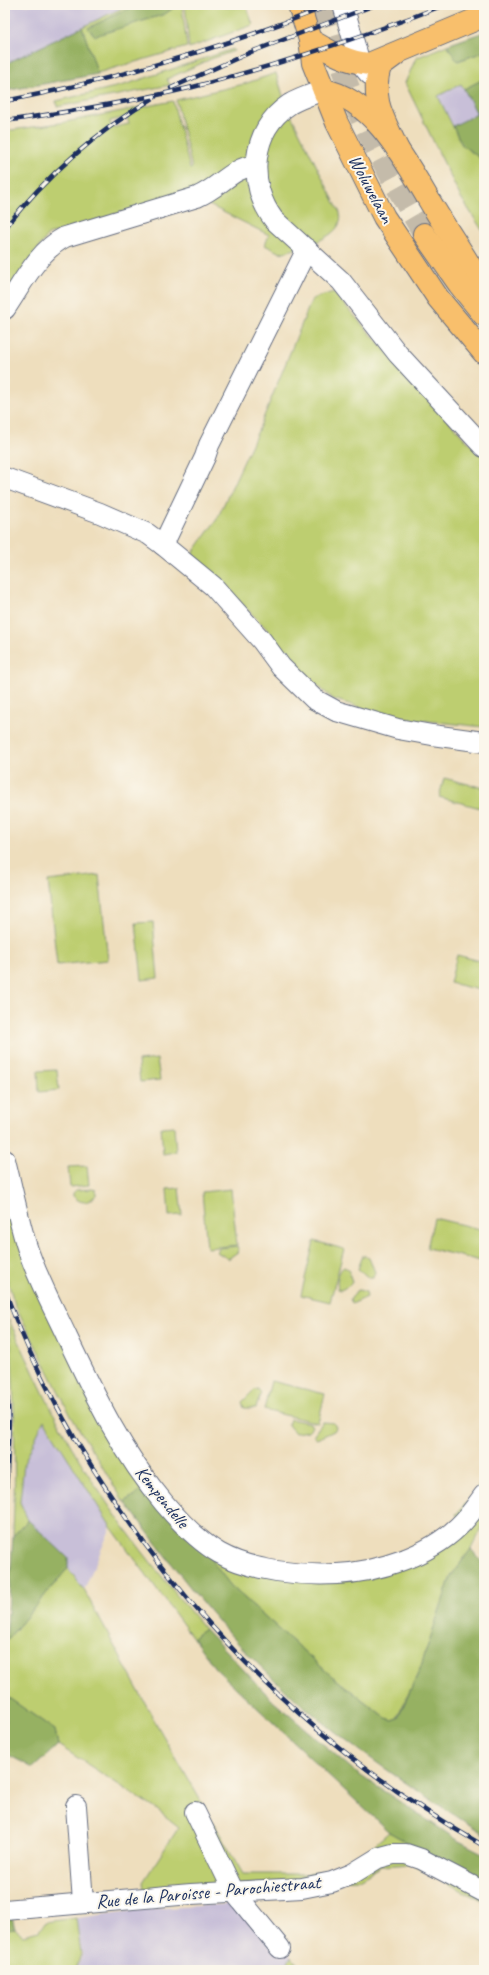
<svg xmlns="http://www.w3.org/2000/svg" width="489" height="1975" viewBox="0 0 489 1975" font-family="Caveat,sans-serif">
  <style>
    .industrial { fill: #c8bfd8 }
    .green { fill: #bdce70; stroke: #6c7e67; fill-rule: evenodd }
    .forest { fill: #96b162; stroke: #587060 }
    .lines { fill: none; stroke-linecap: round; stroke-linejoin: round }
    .major-tunnel { stroke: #c4bbaa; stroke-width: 22; stroke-dasharray: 22 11; stroke-linecap: butt }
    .minor-casing { stroke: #656c7f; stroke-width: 22 }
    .major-casing { stroke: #656c7f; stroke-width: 24 }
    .highway-casing { stroke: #656c7f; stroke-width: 24 }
    .minor { stroke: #fff; stroke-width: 20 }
    .major { stroke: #f8bf6c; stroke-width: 22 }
    .highway { stroke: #f8bf6c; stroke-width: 22 }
    .rail-casing { stroke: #1b2f5e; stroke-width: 4.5 }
    .rail { stroke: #fbf7ec; stroke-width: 3; stroke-dasharray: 9; stroke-linecap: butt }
    .labels { text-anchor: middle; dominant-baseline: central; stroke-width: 4; stroke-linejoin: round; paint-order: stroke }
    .street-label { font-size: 19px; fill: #1b2f5e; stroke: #fbf7ec }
  </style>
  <rect width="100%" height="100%" fill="#fbf7ec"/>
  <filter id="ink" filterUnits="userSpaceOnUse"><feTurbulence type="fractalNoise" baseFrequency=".025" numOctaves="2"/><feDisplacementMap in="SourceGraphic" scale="8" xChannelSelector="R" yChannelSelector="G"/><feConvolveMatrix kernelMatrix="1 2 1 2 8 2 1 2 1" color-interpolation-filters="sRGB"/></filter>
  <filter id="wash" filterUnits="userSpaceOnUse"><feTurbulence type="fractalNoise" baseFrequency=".012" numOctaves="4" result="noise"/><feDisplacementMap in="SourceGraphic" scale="16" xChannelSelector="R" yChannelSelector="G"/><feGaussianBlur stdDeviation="0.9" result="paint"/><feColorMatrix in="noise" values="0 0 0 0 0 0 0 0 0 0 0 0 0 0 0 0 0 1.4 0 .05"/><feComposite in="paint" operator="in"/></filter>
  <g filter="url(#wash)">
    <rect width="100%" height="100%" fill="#eedebd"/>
    <g class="industrial">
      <path d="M 5,5 L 124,5 L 124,7 L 5,64 Z"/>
      <path d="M 461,84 L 477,114 L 453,126 L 438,96 Z"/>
      <path d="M 44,1420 L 111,1527 L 84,1590 L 68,1568 L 68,1558 L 28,1520 L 20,1502 L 24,1463 Z"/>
      <path d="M 247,1903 L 291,1957 L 283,1970 L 77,1970 L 82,1954 L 76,1918 L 147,1909 Z"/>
    </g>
    <g class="green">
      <path d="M 124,5 L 136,5 L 88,28 L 143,21 L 165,14 L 177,5 L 182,5 L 187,47 L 97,73 L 82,27 L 124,7 Z"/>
      <path d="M 185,5 L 221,5 L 225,7 L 237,7 L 239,5 L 246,5 L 253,25 L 189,48 Z"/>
      <path d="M 447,45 L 458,61 L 484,52 L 484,79 L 464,89 L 461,84 L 438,96 L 462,145 L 484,161 L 484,233 L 460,196 L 405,83 L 416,58 Z"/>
      <path d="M 233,49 L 234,51 L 211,59 L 167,79 L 170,85 L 57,107 L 56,101 L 124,85 Z"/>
      <path d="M 276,73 L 286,105 L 340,213 C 347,238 296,249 280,253 L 265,245 L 269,235 L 203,202 L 155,202 L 48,235 L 5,294 L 5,131 L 60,123 L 173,101 L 190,169 L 192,168 L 176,100 L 244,84 ZM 127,117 L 129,124 L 111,128 L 110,121 Z"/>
      <path d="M 333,292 L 464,438 L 484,456 L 484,727 L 391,717 L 333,699 L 297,668 L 266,628 L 192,554 L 217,519 L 258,431 L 312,299 Z"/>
      <path d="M 444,778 L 484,788 L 484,809 L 439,797 Z"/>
      <path d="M 99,875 L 108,960 L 57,965 L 48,881 Z"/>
      <path d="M 153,922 L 158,978 L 142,980 L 136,923 Z"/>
      <path d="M 457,955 L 484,962 L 484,991 L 450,983 Z"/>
      <path d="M 157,1059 L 160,1080 L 140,1082 L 138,1061 Z"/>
      <path d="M 57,1070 L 59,1090 L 39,1092 L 38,1071 Z"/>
      <path d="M 174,1126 L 176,1152 L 163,1154 L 161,1127 Z"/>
      <path d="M 87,1166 L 89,1185 L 70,1187 L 68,1167 Z"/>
      <path d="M 5,1167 L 24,1245 L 144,1488 L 124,1502 L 71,1416 L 15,1305 L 5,1272 Z"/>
      <path d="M 179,1188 L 182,1215 L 169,1216 L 167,1189 Z"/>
      <path d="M 92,1189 L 96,1190 L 96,1195 C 88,1203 82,1205 73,1196 L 73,1193 L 76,1190 Z"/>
      <path d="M 231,1189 L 237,1245 L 207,1248 L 202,1192 Z"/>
      <path d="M 434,1218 L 484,1230 L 484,1249 L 481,1261 L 427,1248 Z"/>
      <path d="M 314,1241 L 344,1249 L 330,1302 L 301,1295 Z"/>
      <path d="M 237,1246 L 239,1251 L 228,1259 L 217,1252 L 219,1248 Z"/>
      <path d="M 363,1255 L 369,1258 L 375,1272 L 373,1278 L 369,1278 L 358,1269 Z"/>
      <path d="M 344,1267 L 348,1269 L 352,1282 L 350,1285 L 341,1290 L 338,1289 C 336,1283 338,1270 344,1267 Z"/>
      <path d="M 359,1290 L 366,1292 L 367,1297 L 352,1304 L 350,1300 L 356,1291 Z"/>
      <path d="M 9,1320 C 32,1369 54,1419 83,1466 C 118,1523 162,1578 205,1629 L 193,1638 L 111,1527 L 44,1420 L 24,1463 L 20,1502 L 28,1520 L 13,1536 C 16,1463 15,1392 9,1320 Z"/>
      <path d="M 271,1381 L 325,1394 L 318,1423 L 264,1410 Z"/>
      <path d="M 258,1389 L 261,1393 L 256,1408 L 244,1408 L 242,1402 L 254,1390 Z"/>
      <path d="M 290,1419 L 310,1423 L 312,1427 L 308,1431 L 295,1433 L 288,1425 Z"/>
      <path d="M 323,1422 L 334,1423 L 336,1428 L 334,1431 L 317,1439 L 314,1437 L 314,1434 Z"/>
      <path d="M 484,1477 L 484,1523 L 471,1549 L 451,1576 L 420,1669 L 397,1718 L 393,1720 L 386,1718 L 328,1673 L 231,1586 L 211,1561 L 214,1555 L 329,1582 L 462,1527 L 456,1514 L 470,1499 Z"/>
      <path d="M 68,1568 L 84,1590 L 157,1725 L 243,1874 L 310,1874 L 352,1864 L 389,1832 L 484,1885 L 484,1902 L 411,1864 L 381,1866 L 359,1879 L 144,1889 L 143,1882 L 179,1827 L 156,1809 L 58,1745 L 55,1730 L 7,1697 L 5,1709 L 6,1641 Z"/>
      <path d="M 76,1918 L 81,1954 L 76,1970 L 5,1970 L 5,1930 L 15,1929 L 23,1935 L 39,1931 L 45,1922 Z"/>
      <path d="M 291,1957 L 303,1970 L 283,1970 Z"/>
    </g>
    <g class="forest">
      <path d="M 136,5 L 177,5 L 165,14 L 95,36 L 88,28 Z"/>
      <path d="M 82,27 L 98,74 L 5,91 L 5,64 Z"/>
      <path d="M 484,32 L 484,52 L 457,61 L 447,45 Z"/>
      <path d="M 484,79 L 484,161 L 462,145 L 453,126 L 477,114 L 464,89 Z"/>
      <path d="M 144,1488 L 214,1555 L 212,1561 L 231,1586 L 328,1673 L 386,1718 L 393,1720 L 398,1718 L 420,1669 L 451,1576 L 471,1549 L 484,1565 L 484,1834 C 404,1783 325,1731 257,1663 C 208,1614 167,1558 125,1502 Z"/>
      <path d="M 28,1520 L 68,1558 L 68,1568 L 6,1641 L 13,1536 Z"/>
      <path d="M 205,1629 L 274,1702 L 358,1774 L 459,1841 L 484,1854 L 484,1885 L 389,1832 L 215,1668 L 193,1638 Z"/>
      <path d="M 6,1696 L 55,1730 L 58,1745 L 33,1768 L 5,1753 Z"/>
      <path d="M 12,1917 L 15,1929 L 5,1930 L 5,1918 Z"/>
    </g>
  </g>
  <g filter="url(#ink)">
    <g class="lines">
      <path class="major-tunnel" d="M 322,5 C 334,43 345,82 361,118 C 380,158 401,196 424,234"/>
      <g class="minor-casing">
        <g id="minor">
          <path d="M 343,5 L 360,63 L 369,74"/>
          <path d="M 324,90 C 313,94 300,98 290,104 C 250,130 247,185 274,220 L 341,281 L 398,354 L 484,447"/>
          <path d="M 5,309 C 22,284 38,251 65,237 L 197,197 C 221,187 231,168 256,165"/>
          <path d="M 5,478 L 100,513 L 148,534 L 163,545 L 213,586 L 262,641 L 281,667 L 314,699 L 336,711 L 398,729 L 432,735 L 484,742"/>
          <path d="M 163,545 L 205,457 L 209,445 L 307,249"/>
          <path d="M 5,1160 C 12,1188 18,1217 26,1244 C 36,1276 53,1307 67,1337 C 95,1396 122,1453 164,1503 C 180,1522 197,1540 219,1553 C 251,1571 301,1576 337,1574 C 377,1572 428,1556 458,1527 C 468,1518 476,1506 484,1495"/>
          <path d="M 76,1806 L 83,1902"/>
          <path d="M 195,1812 L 234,1892 L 280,1948"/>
          <path d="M 5,1910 L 191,1894 L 302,1888 L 332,1882 L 352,1874 L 378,1858 L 393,1854 L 406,1854 L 421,1859 L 484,1892"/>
        </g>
      </g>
      <g class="major-casing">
        <g id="major">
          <path d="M 310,40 L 313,63 L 337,123 L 384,217 L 438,298 L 484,353"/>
          <path d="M 324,90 C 377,100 409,168 435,210 C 447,230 460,249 472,269 L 484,284"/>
          <path d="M 424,234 L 459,284 L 484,315"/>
        </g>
      </g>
      <g class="highway-casing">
        <g id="highway">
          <path d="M 299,5 L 310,40 C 329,51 346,62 369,64 L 484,16"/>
          <path d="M 395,55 L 380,66 C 370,101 384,119 398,150"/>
        </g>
      </g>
      <use href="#minor" class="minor"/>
      <use href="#major" class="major"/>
      <use href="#highway" class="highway"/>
      <g class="rail-casing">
        <g id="rail">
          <path d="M 171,88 L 251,52 L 375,5"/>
          <path d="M 5,101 C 118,79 224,47 331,5"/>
          <path d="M 5,121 C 68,112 131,102 193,87 C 279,65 362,37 444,5"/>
          <path d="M 5,228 C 46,176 98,131 155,97"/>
          <path d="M 5,1291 C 35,1374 79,1452 131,1525 C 225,1657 343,1766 484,1846"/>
          <path d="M 5,1357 L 9,1420 L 5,1526"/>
        </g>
      </g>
      <use href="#rail" class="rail"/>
    </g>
  </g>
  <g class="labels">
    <g class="street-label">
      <text transform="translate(371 189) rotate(62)">Woluwelaan</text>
      <text transform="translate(162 1497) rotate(51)">Kempendelle</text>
      <text transform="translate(208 1892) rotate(-5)">Rue de la Paroisse - Parochiestraat</text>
    </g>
  </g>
  <rect width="489" height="1975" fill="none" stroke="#fbf7ec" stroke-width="20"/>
</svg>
